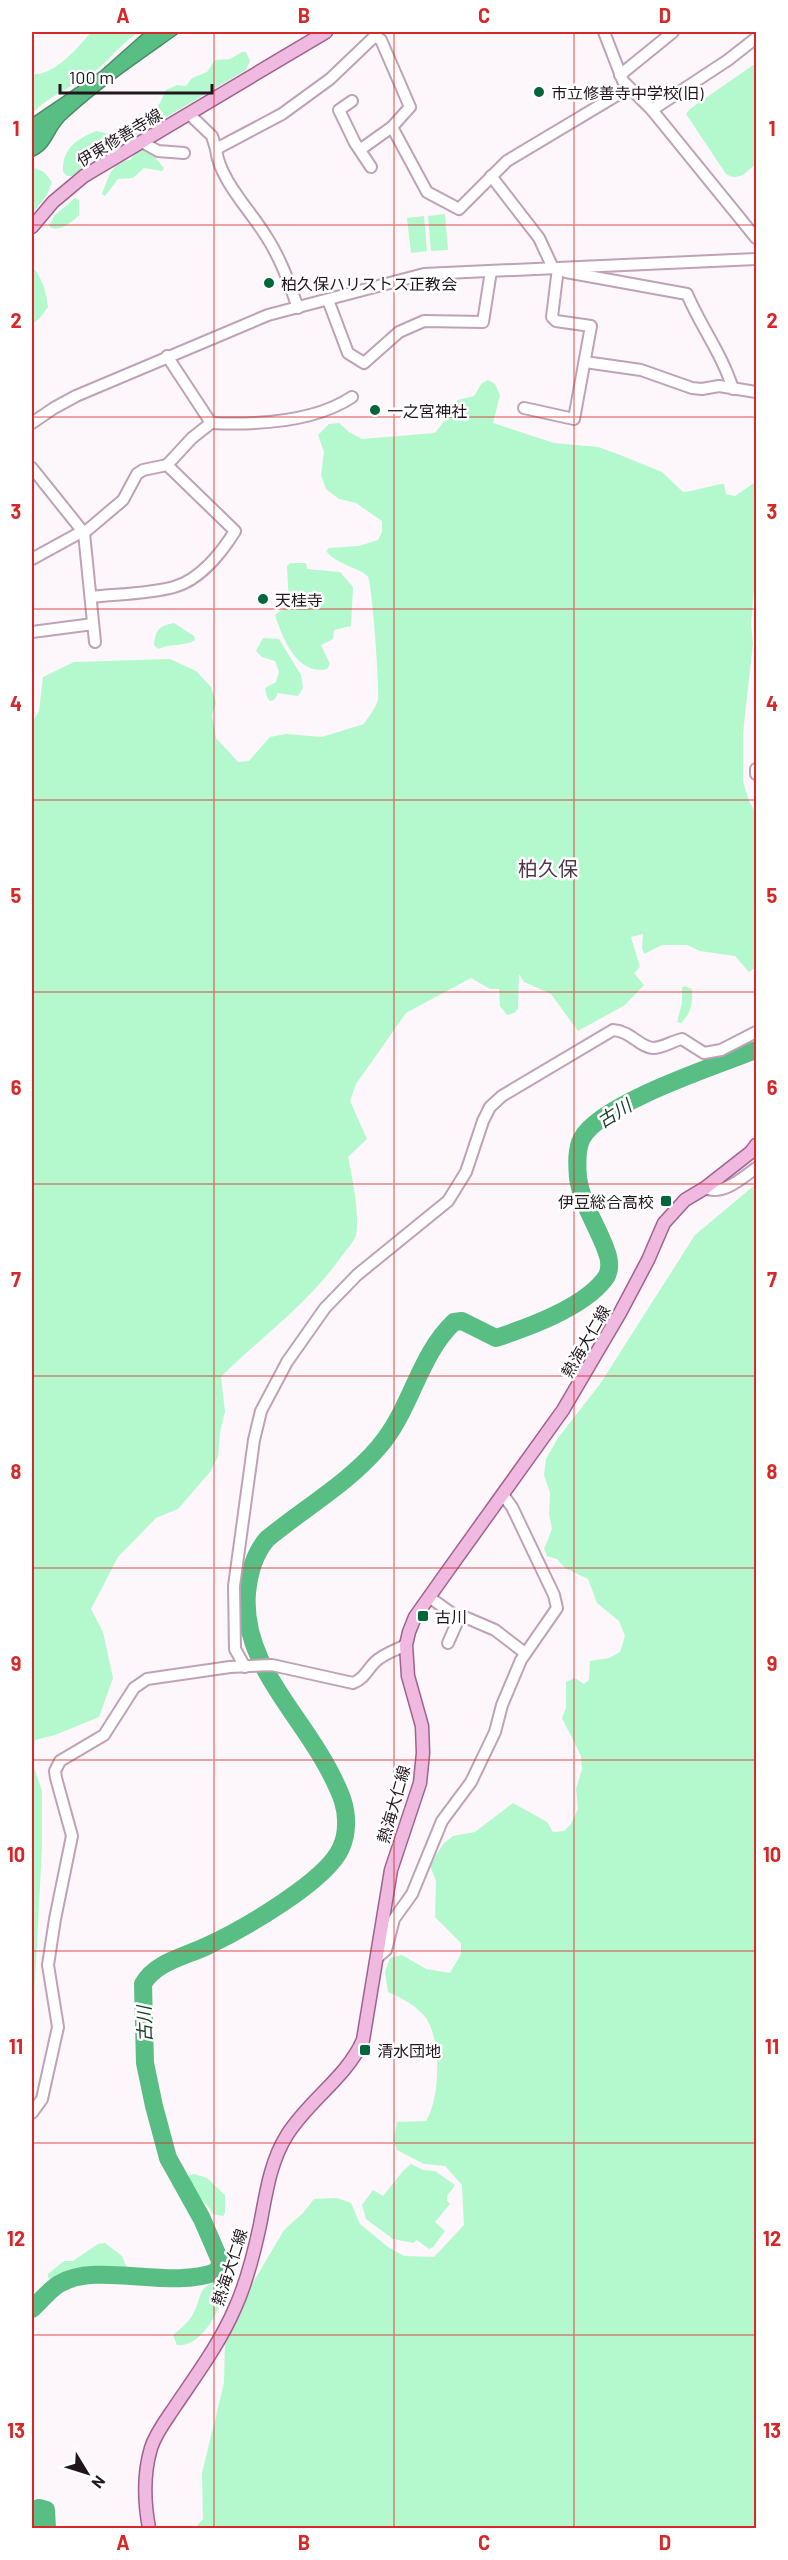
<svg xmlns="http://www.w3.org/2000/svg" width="788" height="2560" viewBox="0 0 788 2560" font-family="Barlow,'Noto Sans JP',sans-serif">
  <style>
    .green { fill: #b3f9cd }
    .water { fill: #59be84; stroke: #488c65; stroke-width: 1.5 }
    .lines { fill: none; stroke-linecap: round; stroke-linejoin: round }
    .river { stroke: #59be84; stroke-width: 18 }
    .minor-casing { stroke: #c0a2b6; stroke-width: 14 }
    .major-casing { stroke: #a0628e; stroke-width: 15 }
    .minor { stroke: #fff; stroke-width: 10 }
    .major { stroke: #efb9e0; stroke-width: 12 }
    .grid { fill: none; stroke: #d62828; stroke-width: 1.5; stroke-opacity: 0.55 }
    .poi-dot { fill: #03663b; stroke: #fff; stroke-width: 2 }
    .labels { text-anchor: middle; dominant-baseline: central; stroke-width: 5; stroke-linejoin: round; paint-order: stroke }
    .poi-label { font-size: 16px; fill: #21161d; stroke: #fff; text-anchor: start }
    .street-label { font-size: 16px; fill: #21161d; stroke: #fff }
    .water-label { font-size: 18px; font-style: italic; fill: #164029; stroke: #fff }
    .quarter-label { font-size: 20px; fill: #513849; stroke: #fff }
    .neatline { fill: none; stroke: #d62828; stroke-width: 2 }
    .grid-label { font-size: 20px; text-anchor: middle; font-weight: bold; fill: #d62828 }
  </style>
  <rect width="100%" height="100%" fill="#fdf6fa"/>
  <g class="green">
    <path d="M 91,32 L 140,32 C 122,41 111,59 94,72 C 74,87 49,95 32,114 L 32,74 C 53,77 79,47 91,32 Z"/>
    <path d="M 242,52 L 246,52 L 250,61 L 246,70 L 131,138 L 132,131 L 160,103 L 166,90 L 177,85 L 186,86 L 192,78 L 207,72 L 215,60 L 230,59 Z"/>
    <path d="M 756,63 L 756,164 C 746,172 739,182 726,174 L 686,114 L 690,109 Z"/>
    <path d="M 96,131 L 116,135 L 122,133 L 126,135 L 127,139 L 118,147 L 105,151 L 72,176 L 67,176 L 63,172 C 62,148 76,140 96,131 Z"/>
    <path d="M 143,149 L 157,155 L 156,159 L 164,168 L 162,171 L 144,168 L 133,178 L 118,179 L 105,196 L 102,194 C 108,180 111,161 130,160 L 138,150 Z"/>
    <path d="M 32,167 L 44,172 L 52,182 L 47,195 L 32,214 Z"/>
    <path d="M 75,198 L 79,200 L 79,215 C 72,222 58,234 49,226 L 54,216 Z"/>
    <path d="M 445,214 L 448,250 L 431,251 L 428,216 Z"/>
    <path d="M 424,216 L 427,251 L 411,253 L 407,218 Z"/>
    <path d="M 32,266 C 42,278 46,291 48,307 L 39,319 L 32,324 Z"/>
    <path d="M 488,380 L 495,384 L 500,395 L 493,423 L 554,443 L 598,447 L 615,453 L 662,472 L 683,492 C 697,491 710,485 724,484 L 726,494 L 735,496 L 754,483 L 756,484 L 756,565 L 751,624 L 753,643 L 743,733 L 743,782 L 749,801 L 756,813 L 756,967 L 749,972 L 735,956 L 700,951 L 687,945 L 662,945 L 644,954 L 642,948 L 643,934 L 631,937 L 640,967 L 634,973 L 644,985 L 625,1005 L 578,1031 L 551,994 L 524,982 L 519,974 L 518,1009 L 514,1013 L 507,1015 L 500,1006 L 499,989 L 490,989 L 471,978 L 406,1013 L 356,1084 L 350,1101 L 367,1139 L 348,1157 C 352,1177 360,1214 356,1235 C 354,1242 345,1251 341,1257 C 305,1307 263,1335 221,1377 L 225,1412 L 220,1432 L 218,1457 L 210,1472 L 178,1509 L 156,1518 L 118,1557 L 91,1609 L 103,1632 L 113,1678 L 99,1717 L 55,1735 L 35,1740 L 32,1761 L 42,1791 L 42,1847 L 32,2038 L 32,722 L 39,711 L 43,677 L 74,662 L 170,659 L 196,671 L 211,687 L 216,703 L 212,715 L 216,738 L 238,762 L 249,761 L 270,737 L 286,734 L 322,737 L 364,724 C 368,717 376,708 378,700 C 380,691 372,583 368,577 C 363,569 337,565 326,551 L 329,548 L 359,546 L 378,540 L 382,532 L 382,521 L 356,503 L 339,499 L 326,489 L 321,475 L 324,452 L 318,435 L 329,424 L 339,423 L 349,432 L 362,439 L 435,433 L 449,415 L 448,408 L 458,400 L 474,396 L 482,383 Z"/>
    <path d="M 290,563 L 306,563 L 307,569 L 340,572 L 353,587 L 351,626 L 334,630 L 333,639 L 321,645 L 330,664 L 327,669 C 297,676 282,637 275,615 L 289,604 L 287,566 Z"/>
    <path d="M 174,623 L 194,636 L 195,640 C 184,647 169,643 158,649 L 154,645 C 156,629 159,626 174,623 Z"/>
    <path d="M 263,638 L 279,639 L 301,675 L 303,688 L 298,696 L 278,693 L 274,700 L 270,701 L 267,697 L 265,688 L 276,682 L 279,672 L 275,661 L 262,657 L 256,651 Z"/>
    <path d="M 684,986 L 692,989 C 693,1002 691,1014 681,1023 L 677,1022 L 682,1003 L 682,988 Z"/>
    <path d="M 756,1184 L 756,2528 L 195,2528 L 203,2519 L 202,2473 L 224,2383 L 225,2340 L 234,2315 L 284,2230 L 303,2213 L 314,2199 L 337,2198 L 351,2203 L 360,2224 L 388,2247 L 404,2256 L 434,2257 L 464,2225 L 462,2185 L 445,2166 L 424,2164 L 397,2150 L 393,2141 L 397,2122 L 426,2121 C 440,2098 442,2042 426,2018 C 417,2006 402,1998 388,1992 L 385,1972 L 390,1958 L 402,1955 L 426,1969 L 450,1973 L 461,1954 L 461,1943 L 435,1917 L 436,1881 L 430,1865 L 443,1844 L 453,1836 L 475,1832 L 513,1803 L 547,1822 L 553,1832 L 564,1831 L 571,1824 L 578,1809 L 576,1789 L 582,1769 L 581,1756 L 562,1718 L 566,1708 L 566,1682 L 575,1678 L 584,1684 L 589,1680 L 590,1661 L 609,1658 L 620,1652 L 625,1636 L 619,1621 L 597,1603 L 588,1579 L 565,1568 L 557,1559 L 547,1556 L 544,1549 L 552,1529 L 549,1514 L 550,1493 L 544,1475 L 546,1459 L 558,1438 L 600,1384 L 695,1235 Z"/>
    <path d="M 411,2164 L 423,2170 L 435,2171 L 455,2185 L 447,2196 L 447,2201 L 450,2204 L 435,2222 L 445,2231 L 433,2247 L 429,2249 L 417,2240 L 413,2243 L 393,2239 L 366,2219 L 362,2205 L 373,2190 L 383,2196 L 403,2171 Z"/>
    <path d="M 194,2174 L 207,2178 L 225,2195 L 225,2213 L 223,2216 L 213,2214 C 206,2200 192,2195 188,2179 L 189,2175 Z"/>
    <path d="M 105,2243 L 122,2256 L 127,2268 L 124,2271 L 82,2271 L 52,2280 L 48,2277 L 48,2274 L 64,2261 L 73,2261 L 98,2244 Z"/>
    <path d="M 222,2281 L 226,2285 C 223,2305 203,2348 177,2345 L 173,2335 C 179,2330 189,2322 193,2314 C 204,2294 195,2287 222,2281 Z"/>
  </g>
  <path class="water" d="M 145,32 L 180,32 C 142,59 103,85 68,117 C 51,131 54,148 32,157 L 32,118 L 101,71 Z"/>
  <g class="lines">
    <g class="river">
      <path d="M 32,2309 C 40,2302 49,2290 59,2284 C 97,2261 169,2290 216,2272 L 221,2263 L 202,2219 L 168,2158 L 154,2106 L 145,2063 L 143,1984 C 155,1962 186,1956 207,1946 C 241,1930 326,1882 341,1848 C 344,1841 346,1833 346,1825 C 347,1808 341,1794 333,1778 C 304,1716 241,1666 247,1593 C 249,1572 254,1554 267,1539 C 303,1509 347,1484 378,1448 C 411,1411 418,1356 454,1322 L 462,1321 L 496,1338 C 529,1327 582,1308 604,1280 C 611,1272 610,1260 606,1250 C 597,1225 582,1205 578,1178 C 577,1165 576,1149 582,1138 C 601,1103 718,1065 756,1050"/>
      <path d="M 32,2519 L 39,2508 L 46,2510 L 47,2528"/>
    </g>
    <g class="minor-casing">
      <g id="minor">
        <path d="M 604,32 L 623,81 L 652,110 L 756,238"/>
        <path d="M 620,75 L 673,32"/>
        <path d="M 352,101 L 339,110 L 355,143 L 371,167"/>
        <path d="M 652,110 L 728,60 L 756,38"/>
        <path d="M 189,114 L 212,136 L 216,149"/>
        <path d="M 142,142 L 158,151 L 184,153"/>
        <path d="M 361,149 L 392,127"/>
        <path d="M 491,176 L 539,238 L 553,268"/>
        <path d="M 328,300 L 348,353 L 364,363 L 399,332 L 424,321 L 483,322 L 491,271"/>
        <path d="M 298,308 C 289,283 281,259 266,236 C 250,210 219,179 216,149 L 282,114 L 330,79 L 375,36 L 381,40 L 410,107 L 392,127 L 427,192 L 459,209 L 507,161 L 629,88"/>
        <path d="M 585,362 L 641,370 L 692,388 L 702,389 L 719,386 L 756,392"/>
        <path d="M 524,408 L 574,419 L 591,326 L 556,321 L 552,317 L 558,268 L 566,272 L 687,294 C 701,327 722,354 733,389"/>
        <path d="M 32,423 L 54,408 L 76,396 L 268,315 L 424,274 L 756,259"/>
        <path d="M 211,423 C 256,425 313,423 352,397"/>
        <path d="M 32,468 L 84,533 L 95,642"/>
        <path d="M 84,533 L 123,500 L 137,474 L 143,470 L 167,465"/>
        <path d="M 32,559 L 83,531"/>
        <path d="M 91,597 C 118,594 148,594 174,587 C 200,580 222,552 235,531 L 167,465 L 192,438 L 211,423 L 167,356"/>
        <path d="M 32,632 L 93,624"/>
        <path d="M 756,769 L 756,774"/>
        <path d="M 705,1188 C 723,1196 742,1178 756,1168"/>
        <path d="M 429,1597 L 457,1617 L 467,1618 L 495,1630 L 525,1653"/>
        <path d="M 448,1643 L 459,1618"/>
        <path d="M 245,1667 L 235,1649 L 234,1586 L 254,1440 L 261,1411 L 287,1362 L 325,1308 L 357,1275 L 448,1201 L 466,1172 L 483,1121 L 490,1107 L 502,1096 L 613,1030 C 631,1031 639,1047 653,1048 C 663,1048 672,1041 682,1039 L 704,1053 L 721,1050 L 756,1032"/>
        <path d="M 378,1957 L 386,1950 L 394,1919 L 412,1894 L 442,1821 L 471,1782 L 495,1732 L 502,1705 L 521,1660 L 557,1608 L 554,1595 L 512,1507 L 503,1495"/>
        <path d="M 32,2113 L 42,2099 L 58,2027 L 48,1965 L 55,1919 L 72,1836 L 56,1778 L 55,1771 L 60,1761 L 104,1735 L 134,1688 L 147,1679 L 230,1667 L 272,1665 L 353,1683 C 365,1678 367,1670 375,1662 C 383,1654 396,1650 406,1645"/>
      </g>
    </g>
    <g class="major-casing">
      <g id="major">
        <path d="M 32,227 L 53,202 L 84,176 L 326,32"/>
        <path d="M 149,2528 C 144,2501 143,2475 151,2448 C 156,2432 167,2419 176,2405 C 197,2374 220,2343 235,2308 C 247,2282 254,2253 260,2225 C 266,2194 270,2162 287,2135 C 309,2100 347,2077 363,2040 L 391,1870 L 420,1783 L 423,1753 L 422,1726 L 408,1676 L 406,1645 L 409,1632 L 415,1617 L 444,1576 L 563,1410 L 620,1313 L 648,1260 L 664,1223 L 685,1200 L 705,1188 L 751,1152 L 756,1145"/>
      </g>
    </g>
    <use href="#minor" class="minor"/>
    <use href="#major" class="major"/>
  </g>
  <path class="grid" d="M 214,32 L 214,2528M 394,32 L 394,2528M 574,32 L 574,2528M 32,225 L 756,225M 32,417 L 756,417M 32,609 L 756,609M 32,800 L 756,800M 32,992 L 756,992M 32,1184 L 756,1184M 32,1376 L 756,1376M 32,1568 L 756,1568M 32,1760 L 756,1760M 32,1951 L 756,1951M 32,2143 L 756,2143M 32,2335 L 756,2335"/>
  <g class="poi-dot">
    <circle cx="539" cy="92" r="6"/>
    <circle cx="269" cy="283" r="6"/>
    <circle cx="375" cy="410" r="6"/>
    <circle cx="263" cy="599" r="6"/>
    <rect x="660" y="1195" width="12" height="12" rx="3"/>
    <rect x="417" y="1610" width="12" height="12" rx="3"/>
    <rect x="359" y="2044" width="12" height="12" rx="3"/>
  </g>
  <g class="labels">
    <g class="poi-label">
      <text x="551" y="92">市立修善寺中学校(旧)</text>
      <text x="281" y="283">柏久保ハリストス正教会</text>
      <text x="387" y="410">一之宮神社</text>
      <text x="275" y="599">天桂寺</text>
      <text x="654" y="1201" text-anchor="end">伊豆総合高校</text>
      <text x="435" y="1616">古川</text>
      <text x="377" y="2050">清水団地</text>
    </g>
    <g class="street-label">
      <text transform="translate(119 137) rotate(-31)">伊東修善寺線</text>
      <text transform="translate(585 1341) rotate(-60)">熱海大仁線</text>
      <text transform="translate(393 1804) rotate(-74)">熱海大仁線</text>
      <text transform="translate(229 2267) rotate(-72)">熱海大仁線</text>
    </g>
    <g class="water-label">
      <text transform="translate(614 1113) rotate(-32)">古川</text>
      <text transform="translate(144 2024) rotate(-92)">古川</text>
    </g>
    <g class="quarter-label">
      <text x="548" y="868">柏久保</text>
    </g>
  </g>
  <rect width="788" height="2560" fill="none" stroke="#ffffff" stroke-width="66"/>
  <g transform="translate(87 2473) rotate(128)" stroke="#ffffff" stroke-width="4.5" paint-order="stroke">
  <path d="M0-4.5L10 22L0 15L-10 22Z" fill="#21161d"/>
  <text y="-9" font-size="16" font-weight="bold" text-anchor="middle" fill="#21161d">N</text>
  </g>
  <path d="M60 84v9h152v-9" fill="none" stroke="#21161d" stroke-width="3"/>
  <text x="69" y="84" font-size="18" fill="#21161d" stroke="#ffffff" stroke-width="4.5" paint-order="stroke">100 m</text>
  <rect x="33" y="33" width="722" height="2494" class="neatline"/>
  <g class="grid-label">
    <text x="123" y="23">A</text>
    <text x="304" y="23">B</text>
    <text x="484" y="23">C</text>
    <text x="665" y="23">D</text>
    <text x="16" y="136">1</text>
    <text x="772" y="136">1</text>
    <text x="16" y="328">2</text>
    <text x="772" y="328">2</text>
    <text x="16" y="519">3</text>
    <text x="772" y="519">3</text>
    <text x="16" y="711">4</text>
    <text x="772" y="711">4</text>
    <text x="16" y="903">5</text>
    <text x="772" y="903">5</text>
    <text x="16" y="1095">6</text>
    <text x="772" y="1095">6</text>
    <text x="16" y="1287">7</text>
    <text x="772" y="1287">7</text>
    <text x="16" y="1479">8</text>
    <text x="772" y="1479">8</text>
    <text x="16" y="1671">9</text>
    <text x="772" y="1671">9</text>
    <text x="16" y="1862">10</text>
    <text x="772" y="1862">10</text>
    <text x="16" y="2054">11</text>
    <text x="772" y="2054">11</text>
    <text x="16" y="2246">12</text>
    <text x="772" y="2246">12</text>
    <text x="16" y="2438">13</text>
    <text x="772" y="2438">13</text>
    <text x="123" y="2550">A</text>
    <text x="304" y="2550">B</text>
    <text x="484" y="2550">C</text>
    <text x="665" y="2550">D</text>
  </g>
</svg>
